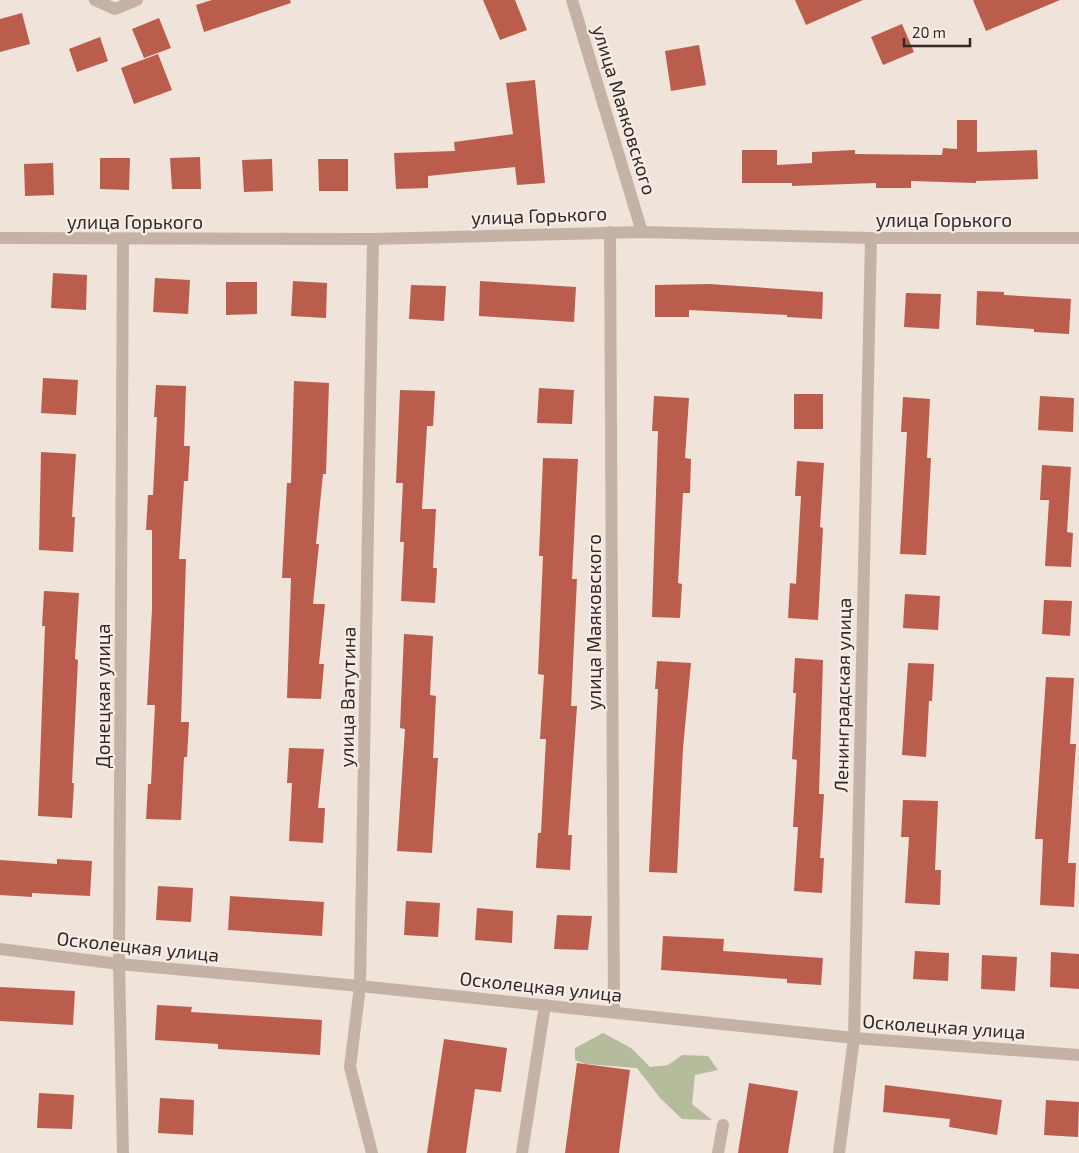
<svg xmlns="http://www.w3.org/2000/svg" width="1079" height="1153" viewBox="0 0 1079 1153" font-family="'Exo 2',sans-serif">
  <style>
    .green { fill: #b4bc9b }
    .building { fill: #bb5d4c }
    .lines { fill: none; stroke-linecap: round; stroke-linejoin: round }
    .minor { stroke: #c5b2a7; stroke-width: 12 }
    .labels { text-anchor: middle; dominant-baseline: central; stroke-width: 4.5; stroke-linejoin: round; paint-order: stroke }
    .street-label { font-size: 19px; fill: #332a27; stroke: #f7ede6 }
  </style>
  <rect width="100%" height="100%" fill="#efe3da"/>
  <path class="green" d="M 603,1033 L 631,1048 L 650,1067 L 668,1065 L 682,1055 L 708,1056 L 718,1070 L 695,1075 L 692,1104 L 712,1120 L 682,1119 L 660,1098 L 637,1068 L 586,1064 L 575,1060 L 575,1048 Z"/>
  <g class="building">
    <path d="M 212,0 L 290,0 L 291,3 L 204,32 L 196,5 Z"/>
    <path d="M 483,0 L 515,0 L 527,30 L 500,40 Z"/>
    <path d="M 795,0 L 863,0 L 806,25 Z"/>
    <path d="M 973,0 L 1060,0 L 986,31 Z"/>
    <path d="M 22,13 L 30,44 L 0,52 L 0,19 Z"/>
    <path d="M 159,18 L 171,48 L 144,58 L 132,29 Z"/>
    <path d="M 902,24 L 914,52 L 883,65 L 871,37 Z"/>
    <path d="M 100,37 L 108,61 L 77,72 L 69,49 Z"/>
    <path d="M 699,45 L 706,85 L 671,91 L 665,51 Z"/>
    <path d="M 158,54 L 172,90 L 134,104 L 121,68 Z"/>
    <path d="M 535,80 L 545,183 L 517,185 L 515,167 L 428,176 L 428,188 L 396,189 L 394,153 L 455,151 L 454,142 L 513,134 L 506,83 Z"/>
    <path d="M 957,120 L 977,120 L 977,152 L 1037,150 L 1038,179 L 976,181 L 976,183 L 911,181 L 911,188 L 876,188 L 876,183 L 792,186 L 792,183 L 742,183 L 742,150 L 777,150 L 777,165 L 812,163 L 812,152 L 855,150 L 855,154 L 942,155 L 943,148 L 957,149 Z"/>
    <path d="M 200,157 L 201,189 L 172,189 L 170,158 Z"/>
    <path d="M 100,158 L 130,158 L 129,190 L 100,189 Z"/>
    <path d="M 272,159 L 273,191 L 244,192 L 242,160 Z"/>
    <path d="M 318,159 L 348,159 L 348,191 L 319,191 Z"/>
    <path d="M 53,163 L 54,195 L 25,196 L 24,164 Z"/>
    <path d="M 53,273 L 87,275 L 86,310 L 51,308 Z"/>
    <path d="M 155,278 L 190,280 L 188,314 L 153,312 Z"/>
    <path d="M 293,281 L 327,283 L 326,318 L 291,316 Z"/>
    <path d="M 480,281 L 576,287 L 574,322 L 479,316 Z"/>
    <path d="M 226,282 L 257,282 L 257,314 L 226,315 Z"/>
    <path d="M 709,284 L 823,292 L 822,319 L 787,317 L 787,315 L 689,310 L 689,317 L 655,317 L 655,285 Z"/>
    <path d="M 411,285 L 446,286 L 444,321 L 409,319 Z"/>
    <path d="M 977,291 L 1004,292 L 1004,295 L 1071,299 L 1069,334 L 1034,332 L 1034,329 L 976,325 Z"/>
    <path d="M 906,293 L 941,294 L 939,329 L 904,327 Z"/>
    <path d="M 43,378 L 78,380 L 76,415 L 41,413 Z"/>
    <path d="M 294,381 L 329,383 L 326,474 L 323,474 L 316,544 L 319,544 L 313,604 L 325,604 L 319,664 L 324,664 L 321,699 L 287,698 L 291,578 L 282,578 L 287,483 L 291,483 Z"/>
    <path d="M 156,385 L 186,386 L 184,446 L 190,446 L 188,481 L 184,481 L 179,559 L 186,559 L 181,722 L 189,722 L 187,757 L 184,757 L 181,820 L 146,819 L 148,784 L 151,784 L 155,705 L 147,705 L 152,609 L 152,530 L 146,530 L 148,495 L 153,495 L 157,417 L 154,417 Z"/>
    <path d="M 539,388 L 574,390 L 572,424 L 537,423 Z"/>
    <path d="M 400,390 L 435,391 L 433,426 L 427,426 L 422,509 L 436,509 L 433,568 L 437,568 L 435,603 L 401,601 L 404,542 L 400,542 L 403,483 L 396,483 Z"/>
    <rect x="794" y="394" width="29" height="35"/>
    <path d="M 654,396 L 689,398 L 685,458 L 691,459 L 690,493 L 683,493 L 678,583 L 682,584 L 680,618 L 652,617 L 658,431 L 652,431 Z"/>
    <path d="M 1040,396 L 1074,398 L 1073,432 L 1038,430 Z"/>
    <path d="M 903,397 L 930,399 L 927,458 L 931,458 L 926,555 L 900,554 L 907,432 L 901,432 Z"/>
    <path d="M 41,452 L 76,454 L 72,517 L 75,517 L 73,552 L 39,550 Z"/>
    <path d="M 543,458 L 578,459 L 572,579 L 577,579 L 571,706 L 577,706 L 568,835 L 572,835 L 570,870 L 536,868 L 538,833 L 541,833 L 546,739 L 540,739 L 544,675 L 538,674 L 543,556 L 539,556 Z"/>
    <path d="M 797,461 L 824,463 L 820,527 L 823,528 L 818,620 L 788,618 L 790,583 L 796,584 L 801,496 L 795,496 Z"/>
    <path d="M 1042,465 L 1071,467 L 1067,532 L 1073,533 L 1071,567 L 1045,566 L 1049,500 L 1040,500 Z"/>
    <path d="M 44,591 L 79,593 L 75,659 L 78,660 L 72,783 L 74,783 L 72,818 L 38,816 L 45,626 L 42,626 Z"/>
    <path d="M 905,594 L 940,596 L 938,630 L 903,628 Z"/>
    <path d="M 1044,600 L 1072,601 L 1070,636 L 1042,634 Z"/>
    <path d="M 404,634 L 433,636 L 430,695 L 436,696 L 433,758 L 438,758 L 432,853 L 397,851 L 405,729 L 400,728 Z"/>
    <path d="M 795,658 L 823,660 L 819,794 L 824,794 L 820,858 L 824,858 L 822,893 L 794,891 L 798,827 L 793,827 L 797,760 L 792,759 L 796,693 L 793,693 Z"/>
    <path d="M 657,661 L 691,663 L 683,748 L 677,873 L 649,872 L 658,689 L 655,689 Z"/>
    <path d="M 908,663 L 934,664 L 932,701 L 929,701 L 926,757 L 902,755 Z"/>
    <path d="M 1046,677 L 1074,678 L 1070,744 L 1076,744 L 1068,863 L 1076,863 L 1074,907 L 1040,905 L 1043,839 L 1035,839 Z"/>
    <path d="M 289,748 L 324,749 L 318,808 L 325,808 L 323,843 L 289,841 L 292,783 L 287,783 Z"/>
    <path d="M 903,800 L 938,801 L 935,870 L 941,870 L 940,905 L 905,903 L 909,837 L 901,837 Z"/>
    <path d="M 57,859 L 92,861 L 90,896 L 32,893 L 32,897 L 0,895 L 0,860 L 57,864 Z"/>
    <path d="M 158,886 L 193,888 L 191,922 L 156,920 Z"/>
    <path d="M 230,896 L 324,902 L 322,936 L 228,930 Z"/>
    <path d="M 406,901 L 440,903 L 438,937 L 404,935 Z"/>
    <path d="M 477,908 L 513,911 L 512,943 L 475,940 Z"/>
    <path d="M 557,915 L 592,916 L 588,950 L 554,949 Z"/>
    <path d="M 663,936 L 724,939 L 723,951 L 823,958 L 821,985 L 787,983 L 787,979 L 661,970 Z"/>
    <path d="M 915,951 L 949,953 L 948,981 L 913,979 Z"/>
    <path d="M 1051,952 L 1079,954 L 1079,989 L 1050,987 Z"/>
    <path d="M 982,955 L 1017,957 L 1015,991 L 981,989 Z"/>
    <path d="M 0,987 L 75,991 L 73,1025 L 0,1021 Z"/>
    <path d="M 157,1005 L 192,1007 L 191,1012 L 322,1020 L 320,1055 L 218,1049 L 218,1044 L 155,1040 Z"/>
    <path d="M 444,1039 L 507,1048 L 501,1092 L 475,1089 L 466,1153 L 427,1153 Z"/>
    <path d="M 577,1063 L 630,1070 L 619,1153 L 565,1153 Z"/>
    <path d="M 749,1083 L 798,1091 L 788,1153 L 738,1153 Z"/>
    <path d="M 885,1085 L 1002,1100 L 997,1135 L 949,1127 L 950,1119 L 883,1112 Z"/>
    <path d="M 39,1093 L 74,1095 L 72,1129 L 37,1128 Z"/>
    <path d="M 160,1098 L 194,1100 L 193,1135 L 158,1133 Z"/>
    <path d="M 1046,1100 L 1079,1102 L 1078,1137 L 1044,1135 Z"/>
  </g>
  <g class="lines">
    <g class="minor">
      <path d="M 95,0 L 115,9 L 137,0"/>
      <path d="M 572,0 L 642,232"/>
      <path d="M 610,232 L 614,1012"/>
      <path d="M 0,238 L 373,239 L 642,232 L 871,238 L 1079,238"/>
      <path d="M 0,949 L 119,964 L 360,986 L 854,1038 L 1079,1055"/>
      <path d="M 123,1153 L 119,964 L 123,240"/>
      <path d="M 372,1153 L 350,1067 L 360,986 L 373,239"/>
      <path d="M 522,1153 L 545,1005"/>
      <path d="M 718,1153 L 723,1125"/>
      <path d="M 839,1153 L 854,1038 L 871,238"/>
    </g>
  </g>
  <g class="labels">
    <g class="street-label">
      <text transform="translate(625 110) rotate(73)">улица Маяковского</text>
      <text transform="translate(539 215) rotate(-2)">улица Горького</text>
      <text x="944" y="219">улица Горького</text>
      <text x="135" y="221">улица Горького</text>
      <text transform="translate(593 622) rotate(-90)">улица Маяковского</text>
      <text transform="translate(842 695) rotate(-89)">Ленинградская улица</text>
      <text transform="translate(102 696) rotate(-90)">Донецкая улица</text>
      <text transform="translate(347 697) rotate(-89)">улица Ватутина</text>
      <text transform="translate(138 946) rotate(6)">Осколецкая улица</text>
      <text transform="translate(541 986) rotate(6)">Осколецкая улица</text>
      <text transform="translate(944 1026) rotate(4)">Осколецкая улица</text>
    </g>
  </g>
  <path d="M904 38v8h66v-8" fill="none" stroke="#332a27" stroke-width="2.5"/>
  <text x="912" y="38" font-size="15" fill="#332a27" stroke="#f7ede6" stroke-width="4" paint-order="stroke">20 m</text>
</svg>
